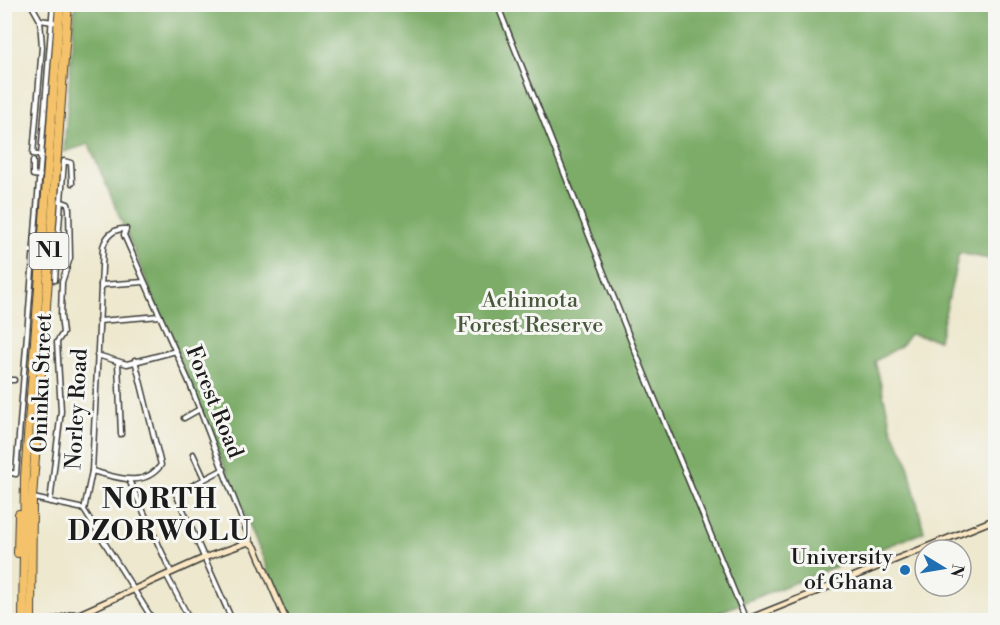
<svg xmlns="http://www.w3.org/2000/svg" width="1000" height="625" viewBox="0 0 1000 625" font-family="'Libre Bodoni',serif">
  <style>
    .forest { fill: #7cac67; stroke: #4c6442; stroke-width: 1.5 }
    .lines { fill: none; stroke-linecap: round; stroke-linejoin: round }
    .street-casing { stroke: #3b3b37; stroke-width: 7 }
    .secondary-casing { stroke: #3b3b37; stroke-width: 8 }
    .highway-casing { stroke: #3b3b37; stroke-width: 10 }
    .street { stroke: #fff; stroke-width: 4 }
    .secondary { stroke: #fbe7c3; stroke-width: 5 }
    .highway { stroke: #f4c26a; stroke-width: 8 }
    .street-bridge-casing { stroke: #3b3b37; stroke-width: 7; stroke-linecap: butt }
    .street-bridge { stroke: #fff; stroke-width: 4 }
    .poi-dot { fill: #1f6fb2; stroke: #f6f6f2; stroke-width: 2 }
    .labels { text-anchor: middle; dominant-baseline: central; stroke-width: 6; stroke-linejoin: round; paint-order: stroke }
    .shield { fill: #f6f6f2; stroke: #5d5d5c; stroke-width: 1.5 }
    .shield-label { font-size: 21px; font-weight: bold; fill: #1c1c1c }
    .park-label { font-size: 22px; fill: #48583c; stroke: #f6f6f2 }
    .street-label { font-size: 22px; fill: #1c1c1c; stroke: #f6f6f2 }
    .poi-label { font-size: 22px; fill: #1c1c1c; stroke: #f6f6f2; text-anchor: end }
    .district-label { font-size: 28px; font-weight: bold; letter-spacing: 1.5px; fill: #1c1c1c; stroke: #f6f6f2 }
  </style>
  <rect width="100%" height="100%" fill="#f6f6f2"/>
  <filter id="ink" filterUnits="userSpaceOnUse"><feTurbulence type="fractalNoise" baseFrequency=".0167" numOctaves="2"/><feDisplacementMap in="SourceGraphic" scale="12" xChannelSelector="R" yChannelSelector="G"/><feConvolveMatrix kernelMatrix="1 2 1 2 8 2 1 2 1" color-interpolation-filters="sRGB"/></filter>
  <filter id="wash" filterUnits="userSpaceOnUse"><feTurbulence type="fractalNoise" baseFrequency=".008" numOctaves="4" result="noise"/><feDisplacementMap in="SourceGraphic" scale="24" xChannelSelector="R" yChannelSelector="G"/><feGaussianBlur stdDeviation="1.35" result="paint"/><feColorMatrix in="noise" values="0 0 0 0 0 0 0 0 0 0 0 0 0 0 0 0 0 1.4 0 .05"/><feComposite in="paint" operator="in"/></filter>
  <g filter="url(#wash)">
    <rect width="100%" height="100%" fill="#ede8ce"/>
    <path class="forest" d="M 75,5 L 995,5 L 995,260 L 959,253 L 939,340 L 910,334 L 901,346 L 875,361 L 892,430 L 907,460 L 924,532 L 699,620 L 289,620 L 89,144 L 64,152 Z"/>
  </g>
  <g filter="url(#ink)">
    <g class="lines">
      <g class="street-casing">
        <g id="street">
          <path d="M 31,4 L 40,20 L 59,23"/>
          <path d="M 497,4 L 635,351 L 746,620"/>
          <path d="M 40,20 L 42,47 L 33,154 L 42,156"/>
          <path d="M 33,161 L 33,175 L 40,176"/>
          <path d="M 55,280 L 64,161 L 71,163 L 72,183"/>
          <path d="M 101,285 L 144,282"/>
          <path d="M 99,321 L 160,316"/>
          <path d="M 97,355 L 127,364 L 176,351"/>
          <path d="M 118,363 L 121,434"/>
          <path d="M 4,380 L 14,380"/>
          <path d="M 184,418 L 200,409"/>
          <path d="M 193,454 L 204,478"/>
          <path d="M 4,459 L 8,472 L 16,474 L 53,4"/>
          <path d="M 224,469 L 176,494 L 232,620"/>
          <path d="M 92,471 C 116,477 143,489 161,465 L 135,360"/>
          <path d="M 129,480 L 171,572"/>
          <path d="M 33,498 L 84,509"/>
          <path d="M 50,502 L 61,411 L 57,342 L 63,333 L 61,316 L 62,282 L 70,258 L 69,209 L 68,204 L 60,201"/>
          <path d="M 84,510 L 92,471 L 103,247 C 106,236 114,228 126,229 L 124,235 L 190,384 L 251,543"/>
          <path d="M 84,510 L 153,620"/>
          <path d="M 167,576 L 190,620"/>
        </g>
      </g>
      <g class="secondary-casing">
        <g id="secondary">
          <path d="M 55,620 L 73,614"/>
          <path d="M 66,620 L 204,558 L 249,542 L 255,547 L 286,620"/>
          <path d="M 746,620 L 996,519"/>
        </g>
      </g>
      <g class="highway-casing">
        <g id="highway">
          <path d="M 18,553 L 19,514"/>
          <path d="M 23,620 L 25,477 L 60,4"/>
          <path d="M 31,620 L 32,498 L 68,4"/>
        </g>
      </g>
      <use href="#street" class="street"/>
      <use href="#secondary" class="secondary"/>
      <use href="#highway" class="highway"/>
      <g class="street-bridge-casing">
        <path id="street-bridge" d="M 31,251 L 60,252"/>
      </g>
      <use href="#street-bridge" class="street-bridge"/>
    </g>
  </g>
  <circle class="poi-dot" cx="905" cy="570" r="6"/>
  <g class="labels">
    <rect class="shield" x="29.5" y="233" width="39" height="36" rx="4.5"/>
    <g class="shield-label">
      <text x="49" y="251">N1</text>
    </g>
    <g class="park-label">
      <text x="530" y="300">Achimota<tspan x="530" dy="25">Forest Reserve</tspan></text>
    </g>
    <g class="street-label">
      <text transform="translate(42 383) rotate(-88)">Oninku Street</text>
      <text transform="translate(214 402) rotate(68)">Forest Road</text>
      <text transform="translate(77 409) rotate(-87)">Norley Road</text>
    </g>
    <g class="poi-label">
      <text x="893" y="557">University<tspan x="893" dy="25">of Ghana</tspan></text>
    </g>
    <g class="district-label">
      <text x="160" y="499">NORTH<tspan x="160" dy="32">DZORWOLU</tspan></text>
    </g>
  </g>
  <rect width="1000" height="625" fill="none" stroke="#f6f6f2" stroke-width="24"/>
  <g transform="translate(943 568) rotate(101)"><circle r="28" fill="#f6f6f2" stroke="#9f9f9c" stroke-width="1.5"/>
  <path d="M0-4.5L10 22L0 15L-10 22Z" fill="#1f6fb2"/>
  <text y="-9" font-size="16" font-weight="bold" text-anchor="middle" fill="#1c1c1c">N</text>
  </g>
</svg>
